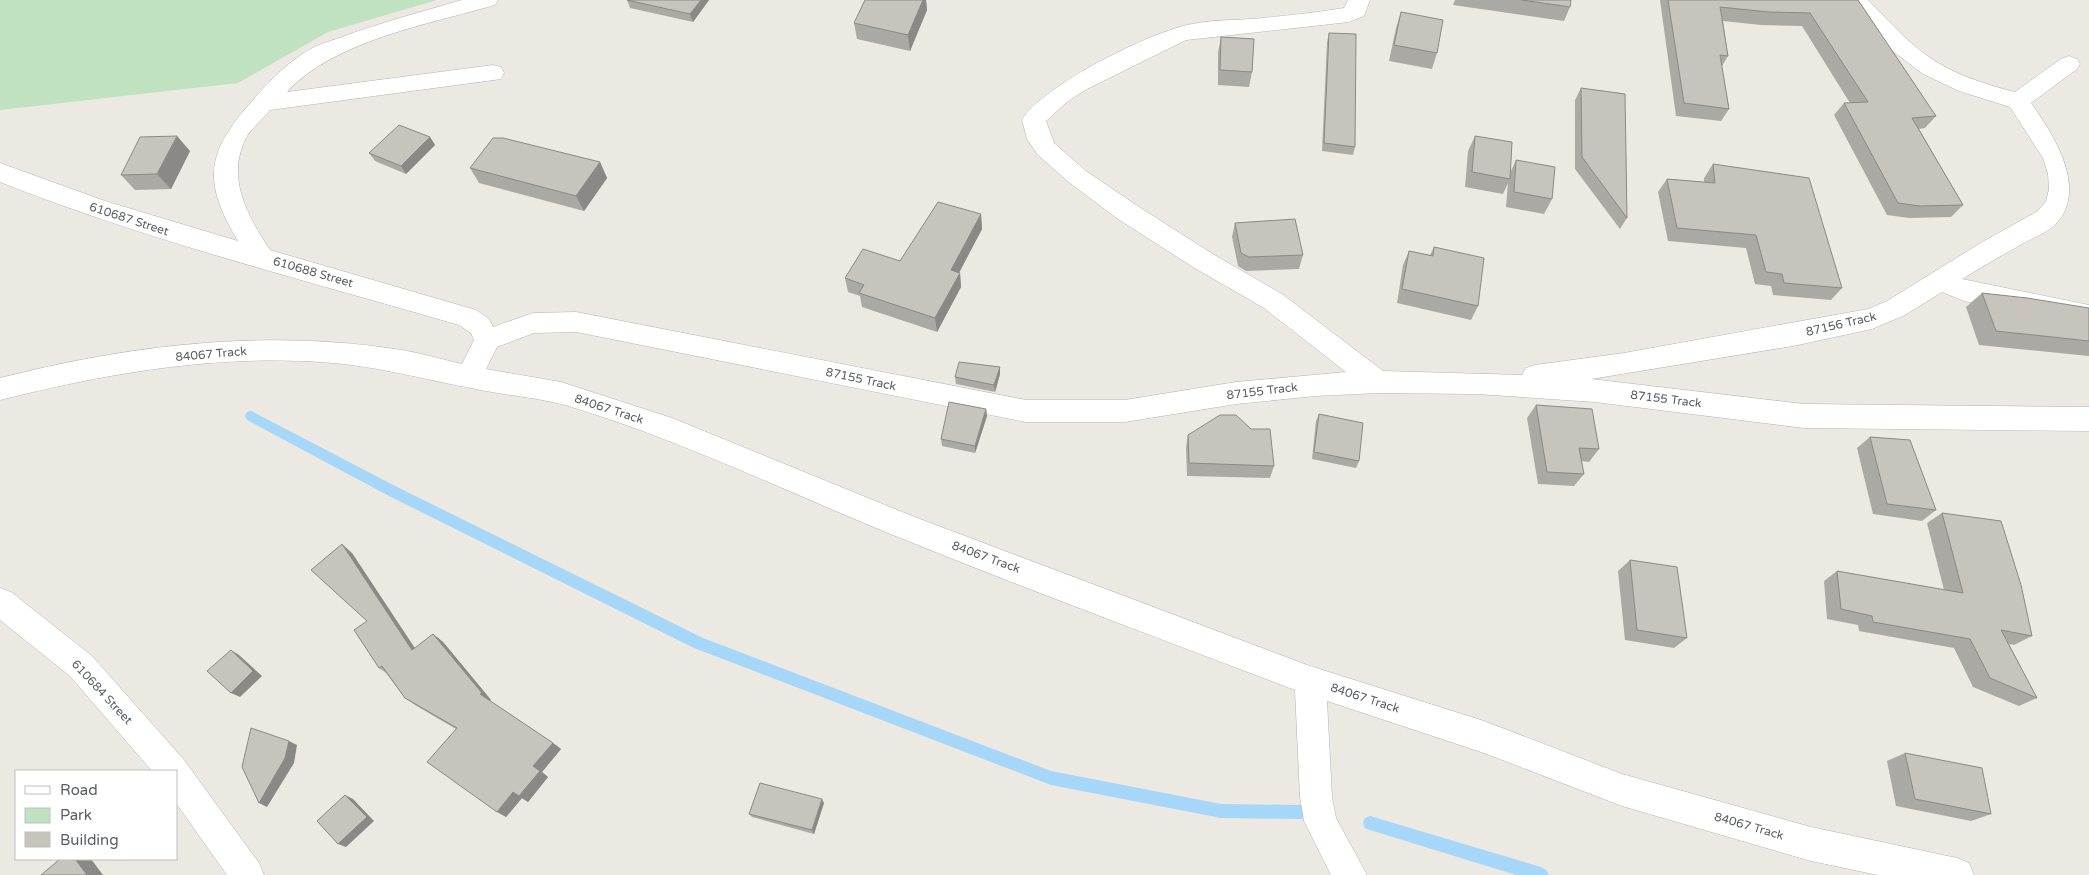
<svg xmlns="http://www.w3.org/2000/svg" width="2089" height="875" viewBox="0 0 2089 875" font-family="'Varela Round',sans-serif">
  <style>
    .green { fill: #c1e2c0 }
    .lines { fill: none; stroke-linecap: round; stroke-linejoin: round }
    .stream { fill: #a6d6f8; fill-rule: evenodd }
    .street-casing { stroke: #b2b4b8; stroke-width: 1 }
    .street { fill: #fff; fill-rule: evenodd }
    .wall { fill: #aba9a3 }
    .shaded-wall { fill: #8b8985 }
    .building { fill: #c7c4be; stroke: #8b8985 }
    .labels { text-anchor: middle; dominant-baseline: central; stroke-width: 5; stroke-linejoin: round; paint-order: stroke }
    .street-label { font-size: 12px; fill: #5a5e61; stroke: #fff }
  </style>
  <rect width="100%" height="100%" fill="#ece9e2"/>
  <path class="green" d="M 0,0 L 437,0 L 328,32 L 238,83 L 0,110 Z"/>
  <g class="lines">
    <g class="stream">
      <path d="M 251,411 L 399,488 L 703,638 L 1051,771 L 1221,804 L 1301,805 L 1306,807 L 1308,812 L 1306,817 L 1301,819 L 1221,818 L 1051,785 L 694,648 L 389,496 L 247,420 L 245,416 L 247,412 Z"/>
      <path d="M 1370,816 L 1541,867 L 1546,870 L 1549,875 L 1516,875 L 1370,830 L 1365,828 L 1363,823 L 1365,818 Z"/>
    </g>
    <g class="street-casing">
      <g id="street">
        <path d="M 462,0 L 498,0 L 495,5 C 429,24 333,41 287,92 L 493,65 L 501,67 L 504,73 L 501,79 L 270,110 C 263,119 253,127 247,136 C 225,177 247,215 270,250 L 476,310 L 489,319 L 493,327 L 533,313 L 576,312 L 1026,400 L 1125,400 L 1236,382 L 1346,372 L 1264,308 L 1193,267 L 1118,219 L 1070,183 L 1038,155 L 1027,139 L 1022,120 C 1043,85 1152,31 1192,24 C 1212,20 1233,20 1253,19 C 1283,16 1314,13 1344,8 L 1348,0 L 1370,0 L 1364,16 L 1349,22 L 1186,40 L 1087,89 L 1068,101 L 1046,121 L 1054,143 L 1086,171 L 1136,205 L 1211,253 L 1282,294 L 1383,371 L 1522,375 L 1526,368 L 1535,365 L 1624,353 L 1868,309 L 1887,301 L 1984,241 L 2038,211 L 2046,201 L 2049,189 L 2048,174 L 2043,158 L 2010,107 L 1959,91 L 1923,74 L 1894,52 L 1844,0 L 1868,0 C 1887,19 1905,40 1926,55 C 1952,74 1984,84 2015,92 L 2061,59 L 2069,56 L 2077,59 L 2080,64 L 2077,69 L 2031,103 C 2054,135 2089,190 2055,225 C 2046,233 2032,238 2022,244 C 2002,255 1982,267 1962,279 L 2089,305 L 2089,325 L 1964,301 L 1942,292 L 1905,315 L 1872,329 L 1793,346 L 1591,379 L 1804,404 L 2089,407 L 2089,431 L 1804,428 L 1595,402 L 1477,394 L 1378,393 L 1316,396 L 1236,404 L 1125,422 L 1026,422 L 576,332 L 534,333 L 497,347 L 486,369 L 561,382 L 672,418 L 912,516 L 1310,666 L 1484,721 L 1622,774 L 1811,827 L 1957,858 L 1969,863 L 1974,875 L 1878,875 L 1811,861 L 1622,806 L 1484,753 L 1327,701 L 1332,797 L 1336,818 L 1367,875 L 1331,875 L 1304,821 L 1300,797 L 1295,690 C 1159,638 1023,588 888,533 C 781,489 676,438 565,405 C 535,397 502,395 471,388 C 428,380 387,369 344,364 C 229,352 111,372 0,400 L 0,378 C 129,345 263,329 395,349 C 418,352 440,359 462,364 L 474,340 L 471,333 L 459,325 C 305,280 149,241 0,182 L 0,163 L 105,201 L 238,241 C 201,180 207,151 254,99 C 272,78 290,60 314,47 C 325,42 338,39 350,34 C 387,21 424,11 462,0 Z"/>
        <path d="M 0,588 L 11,592 L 92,656 L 184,760 L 259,863 L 264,875 L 227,875 L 176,803 L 176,771 L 152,771 L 70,676 L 0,620 Z"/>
      </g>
    </g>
    <use href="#street" class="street"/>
  </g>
  <g class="wall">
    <path d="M 627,0 L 709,0 L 693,22 L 630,8 Z"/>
    <path d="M 923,0 L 926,0 L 927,10 L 910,51 L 857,39 L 854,23 Z"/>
    <path d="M 1455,0 L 1571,0 L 1570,7 L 1564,21 L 1453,5 Z"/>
    <path d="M 1660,0 L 1858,0 L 1936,116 L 1925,128 L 1919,129 L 1963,205 L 1951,217 L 1909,218 L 1887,215 L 1834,115 L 1844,103 L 1850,103 L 1802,26 L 1761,25 L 1723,21 L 1728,56 L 1722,66 L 1729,109 L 1721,121 L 1676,116 Z"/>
    <path d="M 1401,12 L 1437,53 L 1432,69 L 1389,61 L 1396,28 Z"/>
    <path d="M 1329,33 L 1355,147 L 1353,155 L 1322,151 L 1327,42 Z"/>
    <path d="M 1221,37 L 1252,72 L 1249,87 L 1218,85 L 1218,53 Z"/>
    <path d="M 1581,88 L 1627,218 L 1620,229 L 1575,169 L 1575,100 Z"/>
    <path d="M 1475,136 L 1511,171 L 1516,160 L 1552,199 L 1544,214 L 1506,207 L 1508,183 L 1503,194 L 1465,187 L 1468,151 Z"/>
    <path d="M 430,137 L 435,145 L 406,174 L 375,161 L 369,153 Z"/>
    <path d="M 190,151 L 171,189 L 135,190 L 121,175 Z"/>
    <path d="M 600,162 L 607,178 L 584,211 L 479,183 L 470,168 Z"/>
    <path d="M 1713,164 L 1842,288 L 1831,300 L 1773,295 L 1771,286 L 1755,284 L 1746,248 L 1668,241 L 1658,192 L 1667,179 L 1704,182 L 1704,178 Z"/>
    <path d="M 981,214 L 982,229 L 959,273 L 960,273 L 961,287 L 937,332 L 862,307 L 860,296 L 848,292 L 845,278 L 900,261 Z"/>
    <path d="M 1235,223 L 1303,255 L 1299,269 L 1246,271 L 1238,266 L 1232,237 Z"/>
    <path d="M 1434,247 L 1478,306 L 1471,320 L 1397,303 L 1403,265 L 1409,251 L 1430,255 Z"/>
    <path d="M 1982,293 L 2089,308 L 2089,356 L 1979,345 L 1966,307 Z"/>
    <path d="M 1000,367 L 1000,374 L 995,392 L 956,384 L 955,377 Z"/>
    <path d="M 1536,405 L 1599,449 L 1589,462 L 1581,461 L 1584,474 L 1574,486 L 1538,484 L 1527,418 Z"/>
    <path d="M 986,409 L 987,416 L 975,453 L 942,446 L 941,439 Z"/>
    <path d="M 1319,414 L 1359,461 L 1356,468 L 1312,459 L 1316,421 Z"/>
    <path d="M 1188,435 L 1274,466 L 1270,478 L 1187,476 L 1186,447 Z"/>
    <path d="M 1870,437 L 1936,510 L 1922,521 L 1873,514 L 1857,448 Z"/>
    <path d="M 1942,513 L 2032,636 L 2014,645 L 2009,644 L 2037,698 L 2019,706 L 1973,687 L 1954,648 L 1859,631 L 1858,625 L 1827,619 L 1824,581 L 1837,571 L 1944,590 L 1927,523 Z"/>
    <path d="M 352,553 L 415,648 L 433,634 L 443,642 L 491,700 L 490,701 L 553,743 L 561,749 L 542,772 L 548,777 L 528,802 L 522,798 L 506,817 L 456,729 L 415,705 L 405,698 L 386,673 L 379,668 L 367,621 Z"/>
    <path d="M 1630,560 L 1687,638 L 1674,648 L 1625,640 L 1618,571 Z"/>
    <path d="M 1905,753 L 1991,814 L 1971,821 L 1896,806 L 1887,761 Z"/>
    <path d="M 824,803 L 814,834 L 752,817 L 749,814 Z"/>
  </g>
  <g class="shaded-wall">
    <path d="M 701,0 L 709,0 L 693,22 L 690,14 Z"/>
    <path d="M 923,0 L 926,0 L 927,10 L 910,51 L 908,35 Z"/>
    <path d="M 177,136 L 190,151 L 171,189 L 157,174 Z"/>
    <path d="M 430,137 L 435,145 L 406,174 L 401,166 Z"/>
    <path d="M 600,162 L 607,178 L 584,211 L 576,196 Z"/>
    <path d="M 981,214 L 982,229 L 953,284 L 951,270 Z"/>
    <path d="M 960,273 L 961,287 L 937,332 L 935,318 Z"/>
    <path d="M 1000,367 L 1000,374 L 995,392 L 994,385 Z"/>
    <path d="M 986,409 L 987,416 L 975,453 L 975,446 Z"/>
    <path d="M 342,544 L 352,553 L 421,658 L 412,650 Z"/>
    <path d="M 433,634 L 443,642 L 491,700 L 489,701 L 480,694 Z"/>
    <path d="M 231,650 L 239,655 L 262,676 L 240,697 L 231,693 Z"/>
    <path d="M 289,741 L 297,745 L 294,763 L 267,807 L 259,803 Z"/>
    <path d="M 553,743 L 561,749 L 542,772 L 548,777 L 528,802 L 519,796 L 533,766 Z"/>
    <path d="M 513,792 L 522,798 L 506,817 L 497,812 Z"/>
    <path d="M 345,795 L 353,799 L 374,821 L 346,847 L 338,844 Z"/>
    <path d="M 822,799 L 824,803 L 814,834 L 812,830 Z"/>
    <path d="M 75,859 L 91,859 L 103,875 L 87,875 Z"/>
  </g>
  <g class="building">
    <path d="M 627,0 L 701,0 L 690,14 Z"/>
    <path d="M 865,0 L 923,0 L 908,35 L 854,23 Z"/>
    <path d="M 1522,0 L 1571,0 L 1570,7 Z"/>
    <path d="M 1668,0 L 1858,0 L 1936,116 L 1912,118 L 1963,205 L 1920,206 L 1898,203 L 1844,103 L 1868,102 L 1810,13 L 1769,12 L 1720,7 L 1728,56 L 1720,55 L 1729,109 L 1684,103 Z"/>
    <path d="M 1401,12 L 1443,20 L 1437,53 L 1394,45 Z"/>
    <path d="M 1329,33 L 1356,34 L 1355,147 L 1324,143 Z"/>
    <path d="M 1221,37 L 1254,39 L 1252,72 L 1220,70 Z"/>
    <path d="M 1581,88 L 1625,94 L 1627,218 L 1582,157 Z"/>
    <path d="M 399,125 L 430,137 L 401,166 L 369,153 Z"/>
    <path d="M 177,136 L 157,174 L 121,175 L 140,137 Z"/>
    <path d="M 1475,136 L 1512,142 L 1510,179 L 1472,172 Z"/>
    <path d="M 493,138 L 503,138 L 600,162 L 576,196 L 470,168 Z"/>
    <path d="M 1516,160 L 1555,167 L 1552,199 L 1514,192 Z"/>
    <path d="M 1713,164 L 1809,178 L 1842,288 L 1784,283 L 1782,274 L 1766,272 L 1756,235 L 1677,228 L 1667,179 L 1715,183 Z"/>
    <path d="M 938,202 L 981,214 L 951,270 L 960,273 L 935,318 L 859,293 L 864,285 L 845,278 L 863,249 L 900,261 Z"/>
    <path d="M 1295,219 L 1303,255 L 1249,257 L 1241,253 L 1235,223 Z"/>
    <path d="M 1434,247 L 1484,258 L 1478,306 L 1402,289 L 1409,251 L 1433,256 Z"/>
    <path d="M 1982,293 L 2027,298 L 2089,308 L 2089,341 L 1996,331 Z"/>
    <path d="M 959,362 L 1000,367 L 994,385 L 955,377 Z"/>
    <path d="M 949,402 L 986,409 L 975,446 L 941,439 Z"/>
    <path d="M 1536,405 L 1592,409 L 1599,449 L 1579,448 L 1584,474 L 1547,472 Z"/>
    <path d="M 1319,414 L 1363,423 L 1359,461 L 1314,452 Z"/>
    <path d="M 1220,415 L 1236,415 L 1251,429 L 1270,429 L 1274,466 L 1189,463 L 1188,435 Z"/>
    <path d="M 1870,437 L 1910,440 L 1936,510 L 1887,504 Z"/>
    <path d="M 1942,513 L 2001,521 L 2021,585 L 2032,636 L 2001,630 L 2037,698 L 1990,678 L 1970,639 L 1873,622 L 1872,616 L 1841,609 L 1837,571 L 1963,593 Z"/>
    <path d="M 342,544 L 412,650 L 433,634 L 482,693 L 480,694 L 553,743 L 533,766 L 540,771 L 519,796 L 513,792 L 497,812 L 427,762 L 457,728 L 405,698 L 382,666 L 379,668 L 354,630 L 367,621 L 311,570 Z"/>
    <path d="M 1630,560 L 1677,567 L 1687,638 L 1637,630 Z"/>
    <path d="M 231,650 L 253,671 L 231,693 L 207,671 Z"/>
    <path d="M 251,728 L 289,741 L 285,758 L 259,803 L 242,767 Z"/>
    <path d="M 1905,753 L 1982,768 L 1991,814 L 1915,799 Z"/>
    <path d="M 760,783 L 822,799 L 812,830 L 749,814 Z"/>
    <path d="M 345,795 L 367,817 L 338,844 L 317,821 Z"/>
    <path d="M 60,859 L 75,859 L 87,875 L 41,875 Z"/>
  </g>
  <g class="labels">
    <g class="street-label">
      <text transform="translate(129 219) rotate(18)">610687 Street</text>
      <text transform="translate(313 272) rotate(16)">610688 Street</text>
      <text transform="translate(1841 324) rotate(-13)">87156 Track</text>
      <text transform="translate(211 354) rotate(-5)">84067 Track</text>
      <text transform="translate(861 379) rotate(12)">87155 Track</text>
      <text transform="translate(1262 391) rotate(-7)">87155 Track</text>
      <text transform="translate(1666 399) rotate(7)">87155 Track</text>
      <text transform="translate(609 409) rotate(18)">84067 Track</text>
      <text transform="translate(986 557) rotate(20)">84067 Track</text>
      <text transform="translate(102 692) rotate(47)">610684 Street</text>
      <text transform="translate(1365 698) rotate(18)">84067 Track</text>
      <text transform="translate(1749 826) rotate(16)">84067 Track</text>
    </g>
  </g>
  <rect x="15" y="770" width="162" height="90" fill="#ffffff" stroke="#bdbfc0"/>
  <rect x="25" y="786" width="25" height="8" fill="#ffffff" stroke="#bdbfc0"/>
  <text x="60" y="795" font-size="15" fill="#5a5e61">Road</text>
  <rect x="25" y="808" width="25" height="15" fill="#c1e2c0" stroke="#bdbfc0"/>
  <text x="60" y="820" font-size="15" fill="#5a5e61">Park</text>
  <rect x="25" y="832" width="25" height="15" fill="#c7c4be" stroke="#bdbfc0"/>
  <text x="60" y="845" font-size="15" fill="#5a5e61">Building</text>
</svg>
